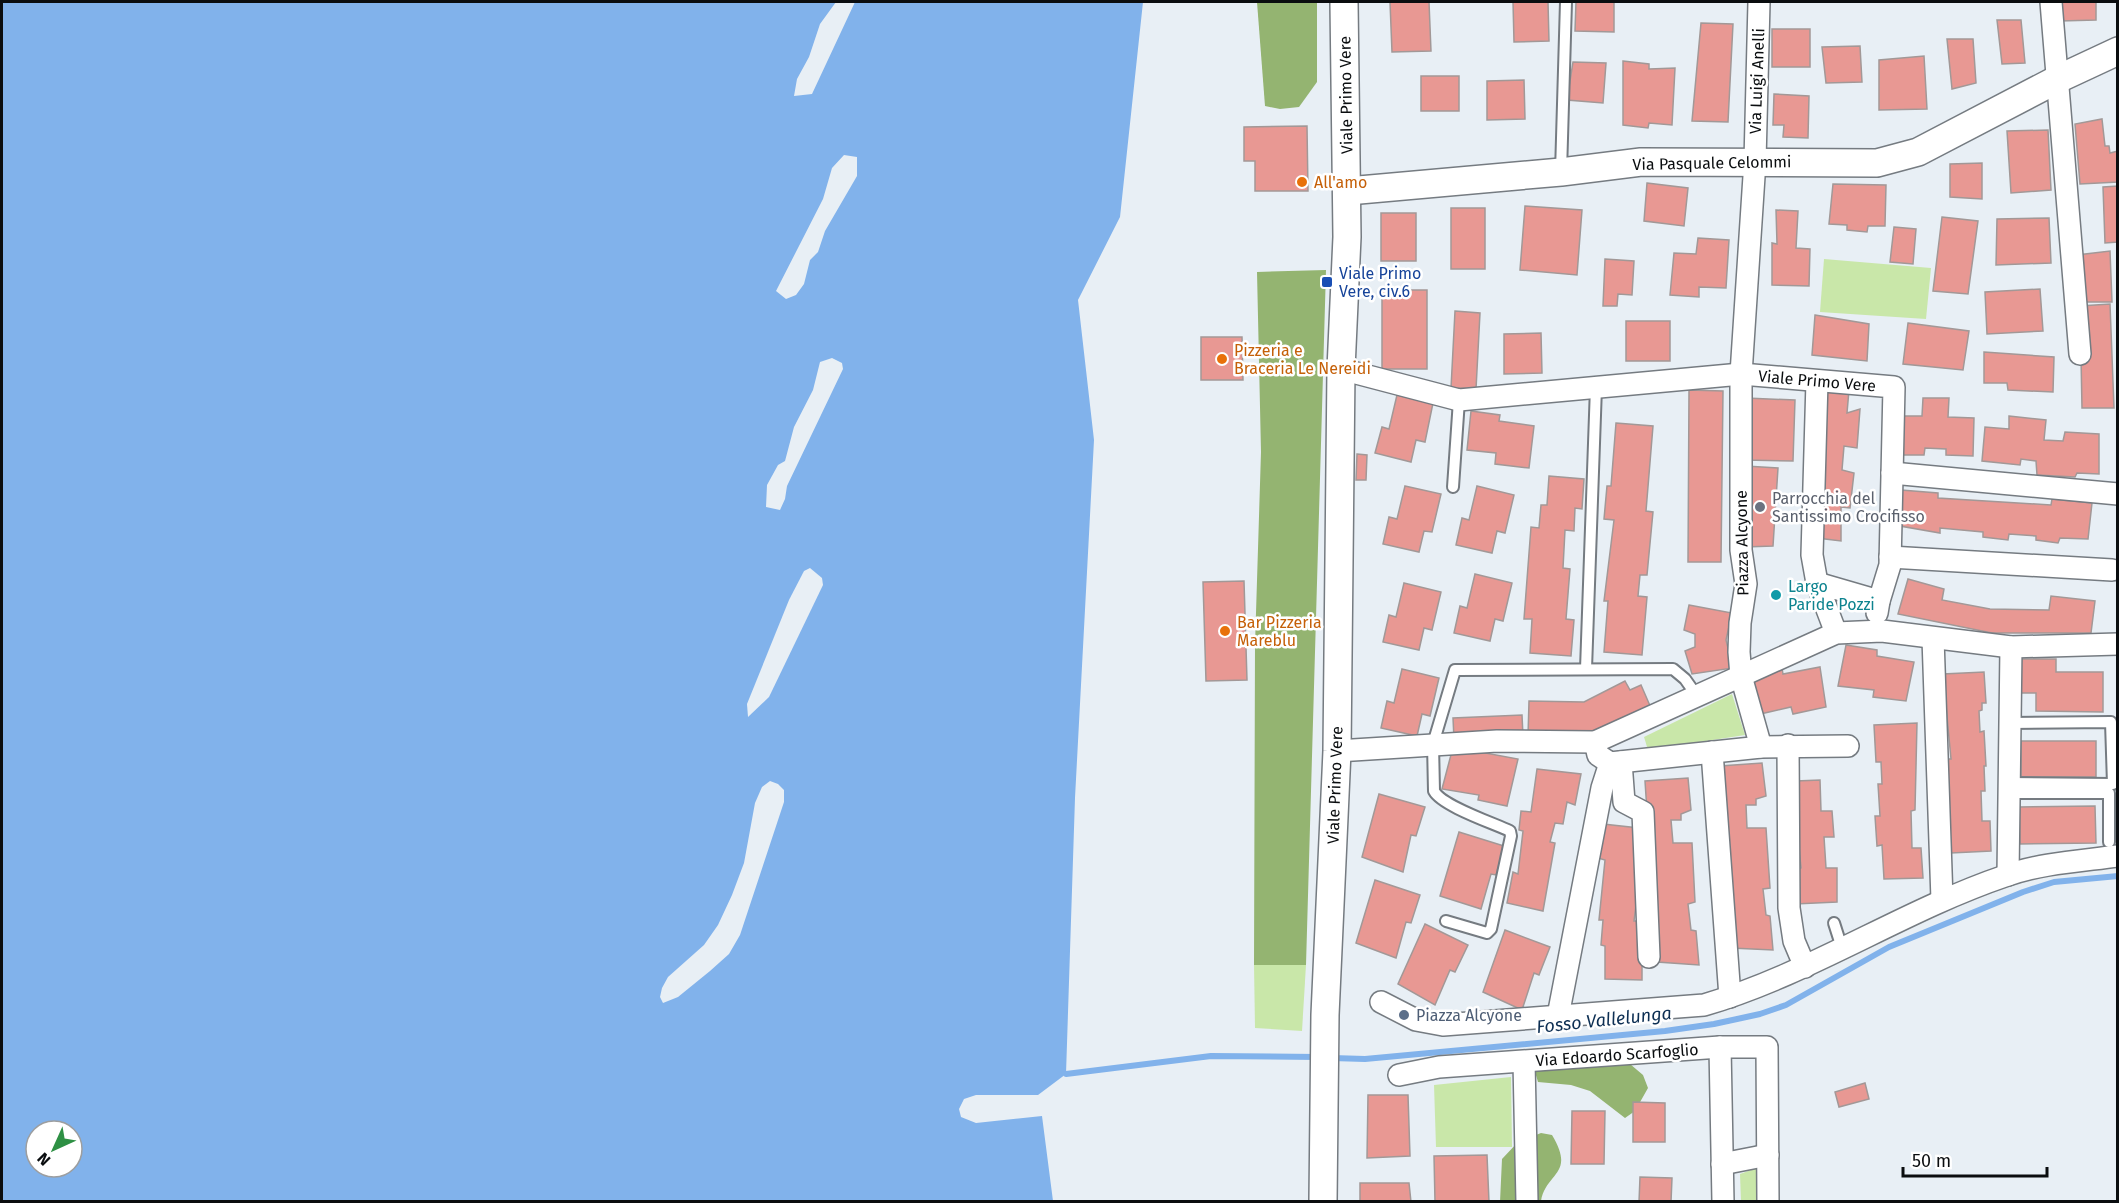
<svg xmlns="http://www.w3.org/2000/svg" width="2119" height="1203" viewBox="0 0 2119 1203" font-family="'Fira Sans',sans-serif">
  <style>
    .green { fill: #c9e7a9 }
    .forest { fill: #94b471 }
    .water { fill: #81b2eb; fill-rule: evenodd }
    .pier { fill: #e8eff5 }
    .lines { fill: none; stroke-linecap: round; stroke-linejoin: round }
    .stream { stroke: #81b2eb; stroke-width: 6 }
    .building { fill: #e89893; stroke: #a29897; stroke-width: 1.5 }
    .service-casing { stroke: #757b81; stroke-width: 14 }
    .minor-casing { stroke: #757b81; stroke-width: 24 }
    .tertiary-casing { stroke: #757b81; stroke-width: 30 }
    .service { stroke: #fff; stroke-width: 10 }
    .minor { stroke: #fff; stroke-width: 21 }
    .tertiary { stroke: #fff; stroke-width: 27 }
    .food-dot { fill: #e8710a; stroke: #fff; stroke-width: 2 }
    .transit-dot { fill: #1a4fb4; stroke: #fff; stroke-width: 2 }
    .worship-dot { fill: #6b7280; stroke: #fff; stroke-width: 2 }
    .culture-dot { fill: #0f9aa8; stroke: #fff; stroke-width: 2 }
    .service-dot { fill: #5c6f8a; stroke: #fff; stroke-width: 2 }
    .labels { text-anchor: middle; dominant-baseline: central; stroke-width: 5; stroke-linejoin: round; paint-order: stroke }
    .street-label { font-size: 16px; fill: #0a0d0f; stroke: #fff }
    .food-label { font-size: 16px; fill: #c56008; stroke: #fff; text-anchor: start }
    .transit-label { font-size: 16px; fill: #164399; stroke: #fff; text-anchor: start }
    .worship-label { font-size: 16px; fill: #5b616d; stroke: #fff; text-anchor: start }
    .culture-label { font-size: 16px; fill: #0d838f; stroke: #fff; text-anchor: start }
    .service-label { font-size: 16px; fill: #4e5e75; stroke: #fff; text-anchor: start }
    .water-label { font-size: 18px; font-style: italic; fill: #0d2f53; stroke: #fff }
  </style>
  <rect width="100%" height="100%" fill="#e8eff5"/>
  <g class="green">
    <path d="M 1824,259 L 1931,268 L 1926,319 L 1820,312 Z"/>
    <path d="M 1732,694 L 1745,735 L 1648,750 L 1644,737 Z"/>
    <path d="M 1254,965 L 1306,965 L 1302,1031 L 1255,1028 Z"/>
    <path d="M 1511,1077 L 1512,1147 L 1436,1147 L 1434,1085 Z"/>
    <path d="M 1765,1165 L 1766,1201 L 1741,1201 L 1740,1174 Z"/>
  </g>
  <g class="forest">
    <path d="M 1257,2 L 1317,2 L 1317,82 L 1299,107 L 1280,109 L 1265,106 Z"/>
    <path d="M 1326,270 L 1306,965 L 1254,965 L 1255,645 L 1261,452 L 1257,272 Z"/>
    <path d="M 1630,1064 L 1643,1075 L 1648,1088 L 1635,1111 L 1625,1118 L 1590,1091 L 1571,1085 L 1538,1082 L 1533,1065 Z"/>
    <path d="M 1541,1133 L 1552,1135 C 1576,1175 1546,1172 1541,1201 L 1500,1202 L 1502,1159 L 1518,1142 Z"/>
  </g>
  <path class="water" d="M 2,2 L 1143,2 L 1120,217 L 1078,300 L 1094,440 L 1075,798 L 1066,1074 L 1038,1095 L 976,1095 L 964,1099 L 959,1109 L 961,1117 L 976,1123 L 1042,1116 L 1053,1201 L 2,1202 ZM 36,1131 L 72,1131 L 72,1167 L 36,1167 Z"/>
  <g class="pier">
    <path d="M 836,2 L 855,2 L 812,94 L 794,96 L 797,79 L 809,57 L 820,24 Z"/>
    <path d="M 844,155 L 857,157 L 857,176 L 825,231 L 818,252 L 810,260 L 804,284 L 796,295 L 786,299 L 776,291 L 823,199 L 832,168 Z"/>
    <path d="M 832,358 L 842,363 L 843,369 L 787,486 L 785,499 L 780,510 L 766,507 L 767,485 L 778,465 L 785,461 L 794,427 L 813,390 L 820,362 Z"/>
    <path d="M 810,568 L 822,578 L 823,585 L 769,697 L 748,717 L 747,704 L 789,600 L 804,571 Z"/>
    <path d="M 770,781 L 778,784 L 784,790 L 784,802 L 740,935 L 729,954 L 710,971 L 678,997 L 663,1003 L 660,997 L 662,988 L 668,977 L 704,945 L 718,925 L 732,895 L 744,863 L 755,803 L 762,787 Z"/>
  </g>
  <g class="lines">
    <g class="stream">
      <path d="M 1332,1058 L 1365,1059 L 1665,1031 L 1714,1024 L 1760,1014 L 1786,1005 L 1889,947 L 2023,892 L 2054,882 L 2118,876"/>
      <path d="M 1066,1074 L 1211,1056 L 1318,1057"/>
    </g>
  </g>
  <g class="building">
    <path d="M 1390,2 L 1429,2 L 1431,51 L 1392,52 Z"/>
    <path d="M 1513,2 L 1548,2 L 1549,41 L 1514,42 Z"/>
    <path d="M 1576,2 L 1614,2 L 1614,32 L 1575,31 Z"/>
    <path d="M 2060,2 L 2096,2 L 2096,20 L 2060,21 Z"/>
    <path d="M 1997,20 L 2021,20 L 2025,63 L 2002,64 Z"/>
    <path d="M 1701,23 L 1733,24 L 1728,122 L 1692,121 Z"/>
    <rect x="1772" y="29" width="38" height="38"/>
    <path d="M 1947,39 L 1973,39 L 1976,83 L 1952,89 Z"/>
    <path d="M 1860,46 L 1862,82 L 1826,83 L 1822,47 Z"/>
    <path d="M 1924,56 L 1927,109 L 1879,110 L 1879,60 Z"/>
    <path d="M 1623,61 L 1649,64 L 1649,69 L 1675,68 L 1672,125 L 1649,123 L 1648,128 L 1623,125 Z"/>
    <path d="M 1573,62 L 1606,63 L 1603,103 L 1567,100 Z"/>
    <rect x="1421" y="76" width="38" height="35"/>
    <path d="M 1524,80 L 1525,119 L 1487,120 L 1487,81 Z"/>
    <path d="M 1774,94 L 1809,96 L 1808,138 L 1783,137 L 1784,125 L 1773,125 Z"/>
    <path d="M 2102,119 L 2105,146 L 2109,146 L 2110,153 L 2118,151 L 2118,182 L 2080,184 L 2075,124 Z"/>
    <path d="M 1307,126 L 1308,191 L 1255,191 L 1255,161 L 1244,161 L 1244,127 Z"/>
    <path d="M 2048,130 L 2051,190 L 2011,193 L 2007,131 Z"/>
    <path d="M 1982,163 L 1982,199 L 1950,197 L 1950,164 Z"/>
    <path d="M 1647,183 L 1688,188 L 1684,226 L 1644,221 Z"/>
    <path d="M 1833,184 L 1886,185 L 1885,226 L 1868,226 L 1867,232 L 1847,230 L 1847,225 L 1829,224 Z"/>
    <path d="M 2118,186 L 2118,242 L 2105,243 L 2103,187 Z"/>
    <path d="M 1525,206 L 1582,210 L 1577,275 L 1520,270 Z"/>
    <rect x="1451" y="208" width="34" height="61"/>
    <path d="M 1776,210 L 1798,211 L 1796,248 L 1810,249 L 1809,286 L 1772,285 L 1772,243 L 1777,244 Z"/>
    <rect x="1381" y="213" width="35" height="48"/>
    <path d="M 1942,217 L 1978,221 L 1968,294 L 1933,291 Z"/>
    <path d="M 2049,218 L 2051,263 L 1996,265 L 1997,219 Z"/>
    <path d="M 1894,227 L 1916,229 L 1913,264 L 1890,262 Z"/>
    <path d="M 1698,238 L 1729,240 L 1726,288 L 1699,287 L 1699,297 L 1670,295 L 1674,253 L 1696,254 Z"/>
    <path d="M 2110,251 L 2112,302 L 2080,302 L 2077,255 Z"/>
    <path d="M 1605,259 L 1634,261 L 1632,295 L 1618,294 L 1617,306 L 1603,306 Z"/>
    <path d="M 2040,289 L 2043,331 L 1987,334 L 1985,292 Z"/>
    <rect x="1382" y="290" width="45" height="79"/>
    <path d="M 2110,304 L 2114,408 L 2082,408 L 2080,306 Z"/>
    <path d="M 1455,311 L 1480,313 L 1476,389 L 1451,388 Z"/>
    <path d="M 1815,315 L 1869,324 L 1867,361 L 1812,355 Z"/>
    <rect x="1626" y="321" width="44" height="40"/>
    <path d="M 1908,323 L 1969,331 L 1963,370 L 1903,364 Z"/>
    <path d="M 1541,333 L 1542,373 L 1504,374 L 1504,334 Z"/>
    <path d="M 1201,337 L 1242,337 L 1243,380 L 1201,380 Z"/>
    <path d="M 1984,352 L 2054,357 L 2053,392 L 2008,390 L 2007,383 L 1984,383 Z"/>
    <path d="M 1689,390 L 1723,391 L 1721,562 L 1688,562 Z"/>
    <path d="M 1826,390 L 1849,390 L 1847,413 L 1860,409 L 1857,448 L 1844,446 L 1842,470 L 1854,473 L 1850,508 L 1841,507 L 1841,541 L 1817,538 Z"/>
    <path d="M 1397,395 L 1433,403 L 1425,442 L 1416,440 L 1411,462 L 1375,453 L 1382,427 L 1389,429 Z"/>
    <path d="M 1746,398 L 1795,400 L 1793,461 L 1744,460 Z"/>
    <path d="M 1923,398 L 1949,398 L 1948,417 L 1974,418 L 1973,456 L 1946,455 L 1946,449 L 1925,448 L 1924,455 L 1895,455 L 1896,416 L 1922,416 Z"/>
    <path d="M 1471,411 L 1500,415 L 1499,421 L 1534,426 L 1529,468 L 1495,464 L 1496,453 L 1467,450 Z"/>
    <path d="M 2009,416 L 2046,420 L 2044,440 L 2063,441 L 2065,432 L 2099,434 L 2099,474 L 2077,473 L 2075,477 L 2037,475 L 2036,461 L 2021,459 L 2020,465 L 1982,461 L 1985,427 L 2009,429 Z"/>
    <path d="M 1616,423 L 1653,426 L 1646,511 L 1653,512 L 1647,575 L 1640,575 L 1638,596 L 1647,597 L 1642,655 L 1604,652 L 1608,601 L 1604,601 L 1614,520 L 1604,519 L 1607,486 L 1611,486 Z"/>
    <path d="M 1357,454 L 1367,455 L 1366,480 L 1356,480 Z"/>
    <path d="M 1745,466 L 1778,468 L 1773,546 L 1745,547 Z"/>
    <path d="M 1549,476 L 1584,479 L 1582,509 L 1575,508 L 1574,531 L 1565,530 L 1563,568 L 1570,569 L 1566,619 L 1574,620 L 1571,656 L 1530,653 L 1532,619 L 1524,619 L 1531,527 L 1539,528 L 1541,505 L 1547,505 Z"/>
    <path d="M 1405,486 L 1441,494 L 1432,532 L 1424,531 L 1419,552 L 1383,544 L 1389,517 L 1397,519 Z"/>
    <path d="M 1477,486 L 1514,495 L 1505,533 L 1497,531 L 1492,553 L 1456,545 L 1462,518 L 1469,520 Z"/>
    <path d="M 1901,490 L 1938,493 L 1938,498 L 2051,505 L 2052,499 L 2092,503 L 2088,539 L 2060,538 L 2058,543 L 2036,540 L 2036,536 L 2009,534 L 2008,540 L 1983,537 L 1983,532 L 1940,528 L 1940,533 L 1900,526 Z"/>
    <path d="M 1475,574 L 1512,583 L 1503,621 L 1495,619 L 1490,641 L 1454,633 L 1460,606 L 1467,608 Z"/>
    <path d="M 1908,579 L 1944,589 L 1942,600 L 1990,609 L 2049,610 L 2051,596 L 2095,601 L 2091,633 L 1992,633 L 1898,614 Z"/>
    <path d="M 1244,581 L 1247,680 L 1206,681 L 1203,582 Z"/>
    <path d="M 1404,583 L 1441,592 L 1432,630 L 1424,628 L 1419,650 L 1383,642 L 1389,615 L 1396,617 Z"/>
    <path d="M 1689,605 L 1732,613 L 1726,640 L 1733,668 L 1692,674 L 1685,651 L 1695,647 L 1695,634 L 1684,630 Z"/>
    <path d="M 1846,645 L 1877,650 L 1877,656 L 1914,662 L 1906,701 L 1873,697 L 1874,690 L 1838,686 Z"/>
    <path d="M 2011,659 L 2056,659 L 2056,672 L 2103,672 L 2103,712 L 2036,711 L 2036,693 L 2011,693 Z"/>
    <path d="M 1820,667 L 1826,707 L 1793,714 L 1791,707 L 1756,715 L 1751,673 L 1782,668 L 1783,674 Z"/>
    <path d="M 1402,669 L 1439,678 L 1430,716 L 1422,714 L 1417,736 L 1381,728 L 1387,701 L 1394,703 Z"/>
    <path d="M 1984,672 L 1986,703 L 1982,703 L 1982,710 L 1979,711 L 1980,732 L 1984,731 L 1986,766 L 1984,766 L 1985,791 L 1981,791 L 1982,821 L 1990,821 L 1991,851 L 1951,853 L 1945,792 L 1949,792 L 1947,759 L 1951,759 L 1943,674 Z"/>
    <path d="M 1625,681 L 1630,690 L 1641,685 L 1651,708 L 1589,735 L 1528,736 L 1529,701 L 1584,702 Z"/>
    <path d="M 1522,715 L 1523,736 L 1454,739 L 1453,718 Z"/>
    <path d="M 1917,723 L 1915,810 L 1911,811 L 1912,848 L 1921,848 L 1923,878 L 1884,879 L 1882,845 L 1877,846 L 1875,816 L 1880,816 L 1878,784 L 1882,784 L 1881,762 L 1876,762 L 1874,725 Z"/>
    <rect x="2021" y="741" width="75" height="36"/>
    <path d="M 1453,747 L 1518,759 L 1507,806 L 1478,800 L 1479,795 L 1442,789 Z"/>
    <path d="M 1762,763 L 1766,796 L 1756,799 L 1756,805 L 1746,805 L 1747,828 L 1766,828 L 1770,888 L 1763,889 L 1766,915 L 1770,916 L 1773,950 L 1731,948 L 1720,766 Z"/>
    <path d="M 1537,769 L 1581,774 L 1575,805 L 1567,802 L 1563,824 L 1555,823 L 1550,842 L 1555,843 L 1543,911 L 1507,903 L 1513,872 L 1518,874 L 1523,831 L 1519,830 L 1521,811 L 1531,812 Z"/>
    <path d="M 1688,778 L 1691,810 L 1681,814 L 1681,820 L 1671,820 L 1673,843 L 1692,843 L 1695,902 L 1688,904 L 1691,930 L 1696,931 L 1699,965 L 1657,962 L 1645,781 Z"/>
    <path d="M 1820,780 L 1821,811 L 1832,811 L 1834,837 L 1824,837 L 1826,868 L 1837,868 L 1837,902 L 1795,904 L 1795,869 L 1801,868 L 1796,819 L 1796,781 Z"/>
    <path d="M 1379,794 L 1425,807 L 1416,836 L 1411,835 L 1403,872 L 1362,857 Z"/>
    <path d="M 2095,806 L 2096,843 L 2020,844 L 2019,807 Z"/>
    <path d="M 1603,824 L 1639,828 L 1641,866 L 1634,921 L 1642,921 L 1642,980 L 1605,979 L 1605,946 L 1601,945 L 1603,920 L 1599,920 L 1605,860 L 1598,858 Z"/>
    <path d="M 1459,832 L 1504,846 L 1496,875 L 1491,874 L 1481,909 L 1440,896 Z"/>
    <path d="M 1375,880 L 1420,895 L 1411,923 L 1406,922 L 1396,958 L 1356,943 Z"/>
    <path d="M 1425,924 L 1468,945 L 1455,972 L 1450,970 L 1435,1005 L 1398,984 Z"/>
    <path d="M 1505,930 L 1550,947 L 1539,975 L 1534,973 L 1522,1010 L 1483,992 Z"/>
    <path d="M 1865,1083 L 1869,1099 L 1839,1107 L 1835,1092 Z"/>
    <path d="M 1368,1095 L 1408,1095 L 1410,1156 L 1367,1158 Z"/>
    <path d="M 1633,1102 L 1665,1103 L 1665,1142 L 1633,1142 Z"/>
    <path d="M 1572,1111 L 1605,1111 L 1604,1164 L 1571,1164 Z"/>
    <path d="M 1487,1155 L 1489,1202 L 1435,1202 L 1434,1156 Z"/>
    <path d="M 1640,1177 L 1672,1178 L 1671,1202 L 1639,1202 Z"/>
    <path d="M 1360,1183 L 1409,1183 L 1411,1202 L 1360,1202 Z"/>
  </g>
  <g class="lines">
    <g class="service-casing">
      <g id="service">
        <path d="M 1561,172 L 1566,2"/>
        <path d="M 1453,487 L 1459,400"/>
        <path d="M 1586,669 L 1596,387"/>
        <path d="M 2008,783 L 2113,784 L 2111,722 L 2009,723"/>
        <path d="M 2008,793 L 2109,793 L 2109,842"/>
        <path d="M 1446,921 L 1487,933 L 1491,929 L 1511,836 L 1510,831 C 1493,823 1442,806 1434,791 L 1433,744 L 1455,670 L 1673,669 L 1685,679 L 1697,696"/>
        <path d="M 1834,923 L 1842,948"/>
      </g>
    </g>
    <g class="minor-casing">
      <g id="minor">
        <path d="M 1759,2 L 1755,161 L 1741,374 L 1741,550 L 1746,584 L 1740,623 L 1739,652 L 1741,676 L 1761,747"/>
        <path d="M 2051,2 L 2080,354"/>
        <path d="M 1341,369 L 1459,400 L 1741,374 L 1894,387 L 1890,565 L 1879,601"/>
        <path d="M 1892,473 L 2118,494"/>
        <path d="M 1890,557 L 2112,570"/>
        <path d="M 1817,583 L 1812,555 L 1817,381"/>
        <path d="M 1836,633 L 1817,583 L 1879,601 L 1877,613"/>
        <path d="M 1933,638 L 1942,900"/>
        <path d="M 1595,742 L 1598,755 L 1610,763 L 1761,747 L 1848,746"/>
        <path d="M 1788,745 L 1789,908 L 1794,941 L 1805,967"/>
        <path d="M 1337,751 L 1497,741 L 1595,742 L 1836,633 L 1882,631 L 2011,647 L 2118,644"/>
        <path d="M 1712,752 L 1730,997"/>
        <path d="M 1621,762 L 1624,802 L 1643,812 L 1649,957"/>
        <path d="M 2008,875 L 2011,647"/>
        <path d="M 1381,1002 L 1416,1020 L 1443,1025 L 1704,1005 C 1810,974 1902,911 2005,876 C 2041,863 2081,861 2118,856"/>
        <path d="M 1558,1016 L 1602,788 L 1610,763"/>
        <path d="M 1720,1047 L 1723,1202"/>
        <path d="M 1524,1062 L 1527,1202"/>
        <path d="M 1399,1075 L 1439,1067 L 1720,1047 L 1767,1047 L 1768,1202"/>
        <path d="M 1722,1164 L 1768,1155"/>
      </g>
    </g>
    <g class="tertiary-casing">
      <g id="tertiary">
        <path d="M 1348,191 L 1561,172 L 1641,162 L 1877,163 L 1918,152 L 2058,79 L 2118,51"/>
        <path d="M 1323,1202 L 1325,1015 L 1337,751 L 1341,369 L 1347,237 L 1344,2"/>
      </g>
    </g>
    <use href="#service" class="service"/>
    <use href="#minor" class="minor"/>
    <use href="#tertiary" class="tertiary"/>
  </g>
  <g class="food-dot">
    <circle cx="1302" cy="182" r="6"/>
    <circle cx="1222" cy="359" r="6"/>
    <circle cx="1225" cy="631" r="6"/>
  </g>
  <rect class="transit-dot" x="1321" y="276" width="12" height="12" rx="3"/>
  <circle class="worship-dot" cx="1760" cy="507" r="6"/>
  <circle class="culture-dot" cx="1776" cy="595" r="6"/>
  <circle class="service-dot" cx="1404" cy="1015" r="6"/>
  <g class="labels">
    <g class="street-label">
      <text transform="translate(1757 81) rotate(-88)">Via Luigi Anelli</text>
      <text transform="translate(1346 95) rotate(-91)">Viale Primo Vere</text>
      <text transform="translate(1712 163) rotate(-1)">Via Pasquale Celommi</text>
      <text transform="translate(1817 381) rotate(5)">Viale Primo Vere</text>
      <text transform="translate(1742 543) rotate(-91)">Piazza Alcyone</text>
      <text transform="translate(1335 785) rotate(-88)">Viale Primo Vere</text>
      <text transform="translate(1617 1055) rotate(-4)">Via Edoardo Scarfoglio</text>
    </g>
    <g class="food-label">
      <text x="1314" y="182">All'amo</text>
      <text x="1234" y="350">Pizzeria e<tspan x="1234" dy="18">Braceria Le Nereidi</tspan></text>
      <text x="1237" y="622">Bar Pizzeria<tspan x="1237" dy="18">Mareblu</tspan></text>
    </g>
    <g class="transit-label">
      <text x="1339" y="273">Viale Primo<tspan x="1339" dy="18">Vere, civ.6</tspan></text>
    </g>
    <g class="worship-label">
      <text x="1772" y="498">Parrocchia del<tspan x="1772" dy="18">Santissimo Crocifisso</tspan></text>
    </g>
    <g class="culture-label">
      <text x="1788" y="586">Largo<tspan x="1788" dy="18">Paride Pozzi</tspan></text>
    </g>
    <g class="service-label">
      <text x="1416" y="1015">Piazza Alcyone</text>
    </g>
    <g class="water-label">
      <text transform="translate(1604 1020) rotate(-6)">Fosso Vallelunga</text>
    </g>
  </g>
  <rect width="2119" height="1203" fill="none" stroke="#0a0d0f" stroke-width="6"/>
  <g transform="translate(54 1149) rotate(225)"><circle r="28" fill="#ffffff" stroke="#9d9e9f" stroke-width="1.5"/>
  <path d="M0-4.5L10 22L0 15L-10 22Z" fill="#2e9044"/>
  <text y="-9" font-size="16" font-weight="bold" text-anchor="middle" fill="#0a0d0f">N</text>
  </g>
  <path d="M1903 1167v9h144v-9" fill="none" stroke="#0a0d0f" stroke-width="3"/>
  <text x="1912" y="1167" font-size="18" fill="#0a0d0f" stroke="#ffffff" stroke-width="4.5" paint-order="stroke">50 m</text>
</svg>
